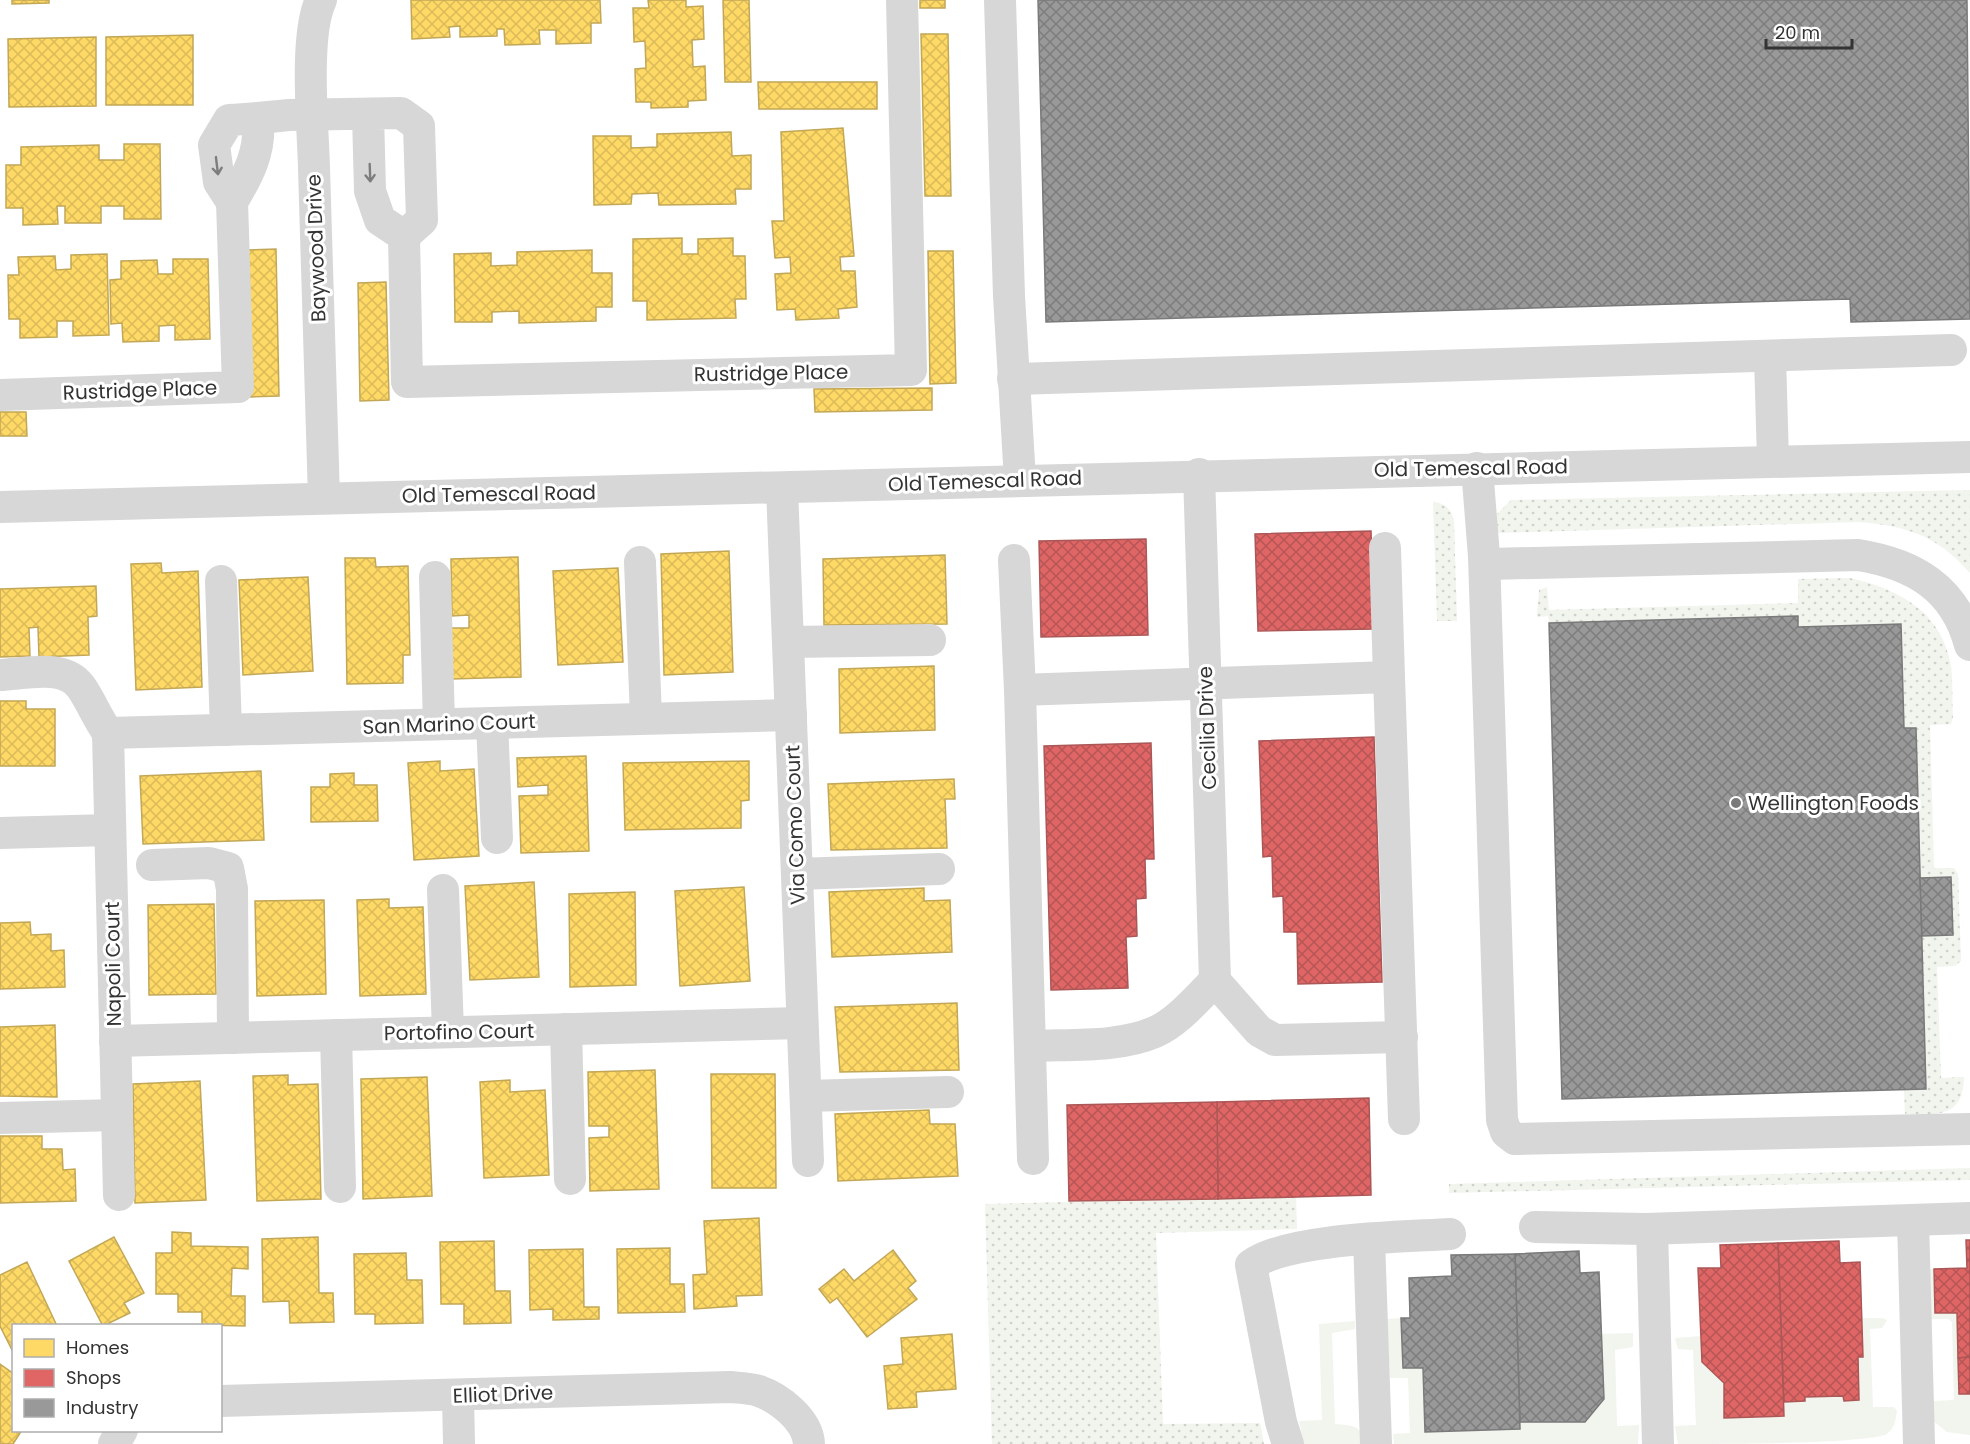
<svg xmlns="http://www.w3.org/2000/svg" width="1970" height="1444" viewBox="0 0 1970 1444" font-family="Poppins,sans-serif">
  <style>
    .grass { fill: url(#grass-dots) }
    .garden { fill: #f1f5ed }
    .homes { fill: url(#homes-cross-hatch); stroke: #c2a757; stroke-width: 1.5 }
    .shops { fill: url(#shops-cross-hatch); stroke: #ac5757; stroke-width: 1.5 }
    .industry { fill: url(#industry-cross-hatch); stroke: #7a7a7a; stroke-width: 1.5 }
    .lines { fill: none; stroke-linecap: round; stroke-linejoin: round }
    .minor { stroke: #d7d7d7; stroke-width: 32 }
    .oneway { stroke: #7d7d7d }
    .poi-dot { fill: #7a7a7a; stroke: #fff; stroke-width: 2 }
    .labels { text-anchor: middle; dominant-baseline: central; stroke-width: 6; stroke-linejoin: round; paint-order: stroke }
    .street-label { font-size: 20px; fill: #333; stroke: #fff }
    .poi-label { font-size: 20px; fill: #333; stroke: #fff; text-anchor: start }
  </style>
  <defs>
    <pattern id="grass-dots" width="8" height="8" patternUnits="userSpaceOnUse" patternTransform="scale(1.5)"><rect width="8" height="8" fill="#f1f5ed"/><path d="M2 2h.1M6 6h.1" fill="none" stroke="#cfd2cc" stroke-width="1.8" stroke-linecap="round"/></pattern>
    <pattern id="homes-cross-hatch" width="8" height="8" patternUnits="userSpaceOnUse" patternTransform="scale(1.5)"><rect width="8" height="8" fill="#ffd966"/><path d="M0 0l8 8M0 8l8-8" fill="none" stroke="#dbbb59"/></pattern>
    <pattern id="shops-cross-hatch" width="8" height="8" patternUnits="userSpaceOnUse" patternTransform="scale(1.5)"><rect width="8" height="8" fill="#e06666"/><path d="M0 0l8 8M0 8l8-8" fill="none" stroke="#b65555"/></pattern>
    <pattern id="industry-cross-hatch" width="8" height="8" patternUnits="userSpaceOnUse" patternTransform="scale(1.5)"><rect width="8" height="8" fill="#999"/><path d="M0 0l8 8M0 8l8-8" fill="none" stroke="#7d7d7d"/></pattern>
  </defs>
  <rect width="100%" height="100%" fill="#fff"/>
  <g class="grass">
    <path d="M 1970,490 L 1970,573 C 1936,535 1908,526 1858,522 L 1496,533 L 1497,514 L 1511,500 Z"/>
    <path d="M 1433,502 C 1445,503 1451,509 1454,521 L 1457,621 L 1437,621 Z"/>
    <path d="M 1850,578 C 1899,589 1942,612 1951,666 C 1953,683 1952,701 1953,717 L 1951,724 L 1930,725 L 1934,868 L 1954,868 L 1958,874 L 1961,961 L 1955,966 L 1937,967 L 1941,1078 L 1964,1077 C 1963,1119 1937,1114 1905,1114 L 1904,1090 L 1926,1089 L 1916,728 L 1904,728 L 1798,627 L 1797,616 L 1549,623 L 1548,616 L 1537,617 L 1539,590 L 1547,587 L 1549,610 L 1798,603 L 1798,579 Z"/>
    <path d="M 1970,1168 L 1970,1180 L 1449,1193 L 1449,1184 Z"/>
    <path d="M 1296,1196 L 1297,1229 L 1156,1233 L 1163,1424 L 1260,1423 L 1264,1444 L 992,1444 L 985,1204 Z"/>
  </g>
  <g class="garden">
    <path d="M 1929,1269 L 1934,1269 L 1935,1313 L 1957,1313 L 1959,1394 L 1970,1394 L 1970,1435 L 1947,1432 L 1932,1420 L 1930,1409 L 1934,1401 L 1954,1400 L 1952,1322 L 1948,1319 L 1931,1319 Z"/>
    <path d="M 1401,1318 L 1403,1368 L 1423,1368 L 1425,1431 L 1520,1429 L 1520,1422 L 1585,1422 L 1601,1334 L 1633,1333 L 1633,1347 L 1615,1350 L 1617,1426 L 1639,1425 L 1638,1444 L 1394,1444 L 1393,1434 L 1410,1433 L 1408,1378 L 1390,1378 L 1387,1319 Z"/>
    <path d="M 1862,1318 L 1882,1318 L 1887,1320 L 1882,1328 L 1870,1329 L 1873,1407 L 1894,1407 L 1897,1411 C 1895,1421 1895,1429 1885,1435 C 1853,1444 1721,1444 1678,1444 L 1675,1426 L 1696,1425 L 1693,1350 L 1678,1349 L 1675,1338 L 1701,1336 L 1702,1362 L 1724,1383 L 1725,1418 L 1783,1416 L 1784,1402 L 1805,1401 L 1805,1397 L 1843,1396 L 1844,1401 L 1859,1400 L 1858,1357 L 1863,1357 Z"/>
    <path d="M 1355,1321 L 1355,1329 L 1332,1333 L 1335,1424 C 1353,1426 1362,1424 1363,1444 L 1304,1444 L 1299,1421 L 1322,1420 L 1319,1324 Z"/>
  </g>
  <g class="homes">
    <path d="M 12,0 L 49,0 L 49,3 L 12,4 Z"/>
    <path d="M 411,0 L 600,0 L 601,23 L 591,23 L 591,43 L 556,44 L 556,30 L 539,30 L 540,44 L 505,45 L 504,29 L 497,29 L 497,36 L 460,37 L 460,26 L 449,27 L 450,37 L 412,39 Z"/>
    <path d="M 648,0 L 686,0 L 686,7 L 703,6 L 704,39 L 692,40 L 693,67 L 705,66 L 706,100 L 688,101 L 688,107 L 651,108 L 651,102 L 636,102 L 635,69 L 646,68 L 645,41 L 634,42 L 633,8 L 649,8 Z"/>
    <path d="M 723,0 L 749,0 L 751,82 L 725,82 Z"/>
    <rect x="920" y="0" width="25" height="8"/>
    <path d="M 921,34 L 948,34 L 951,196 L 925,196 Z"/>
    <path d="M 193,35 L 193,105 L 106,105 L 106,37 Z"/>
    <path d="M 96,37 L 96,106 L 9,107 L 8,39 Z"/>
    <path d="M 758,82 L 877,82 L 877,109 L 759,109 Z"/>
    <path d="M 843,128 L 854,256 L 840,257 L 841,271 L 855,271 L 857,307 L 838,309 L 839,318 L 796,320 L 795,309 L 777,310 L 775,274 L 791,273 L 790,257 L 775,258 L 772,221 L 784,221 L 781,132 Z"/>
    <path d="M 731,132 L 732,156 L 751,155 L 751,189 L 735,189 L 736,204 L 659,205 L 658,193 L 632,194 L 631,204 L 594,205 L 593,136 L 631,136 L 631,148 L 657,147 L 657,134 Z"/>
    <path d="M 124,144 L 160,144 L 161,219 L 124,219 L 124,206 L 101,206 L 101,223 L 65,223 L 65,206 L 57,206 L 58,224 L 23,225 L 23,208 L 6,208 L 6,165 L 21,165 L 21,147 L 99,145 L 99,160 L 124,160 Z"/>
    <path d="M 682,238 L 682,254 L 698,254 L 698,239 L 733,238 L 733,256 L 745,256 L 746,299 L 735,299 L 736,318 L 647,320 L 647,301 L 633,301 L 633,239 Z"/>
    <path d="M 276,249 L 279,396 L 250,397 L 247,250 Z"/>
    <path d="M 592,250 L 592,273 L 612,273 L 612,307 L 596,307 L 596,321 L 519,323 L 519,311 L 492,312 L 492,322 L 455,322 L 454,254 L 491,253 L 491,266 L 517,265 L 517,252 Z"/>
    <path d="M 928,251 L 953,251 L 956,383 L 930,384 Z"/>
    <path d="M 107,254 L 109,335 L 73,336 L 73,321 L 57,321 L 57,337 L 20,338 L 20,319 L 9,319 L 8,275 L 19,275 L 18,257 L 55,256 L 56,270 L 71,269 L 71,255 Z"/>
    <path d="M 173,259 L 208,259 L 210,339 L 175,340 L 175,325 L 159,326 L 159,341 L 123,342 L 122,323 L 111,324 L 110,280 L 121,279 L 121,261 L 157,260 L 158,274 L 173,274 Z"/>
    <path d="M 386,282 L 389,400 L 360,401 L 358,283 Z"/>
    <path d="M 932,388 L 932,410 L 815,412 L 814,389 Z"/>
    <path d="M 0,412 L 26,412 L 27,436 L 0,436 Z"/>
    <path d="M 729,551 L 733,672 L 664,675 L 661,554 Z"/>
    <path d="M 945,555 L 947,624 L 824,625 L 823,559 Z"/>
    <path d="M 518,557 L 521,677 L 452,679 L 451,628 L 469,628 L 469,615 L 452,616 L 451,559 Z"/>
    <path d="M 345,558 L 375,558 L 376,567 L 408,566 L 410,655 L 403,655 L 403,683 L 347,684 Z"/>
    <path d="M 161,563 L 162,573 L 198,571 L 202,687 L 136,690 L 131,564 Z"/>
    <path d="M 618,568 L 623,662 L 558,665 L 553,571 Z"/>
    <path d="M 308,577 L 313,671 L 243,675 L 239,580 Z"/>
    <path d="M 96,586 L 97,616 L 88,617 L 89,655 L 39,657 L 38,627 L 29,628 L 30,656 L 0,657 L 0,589 Z"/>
    <path d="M 934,666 L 935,730 L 840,733 L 839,669 Z"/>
    <path d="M 0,701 L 26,701 L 26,709 L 55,709 L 55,766 L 0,766 Z"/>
    <path d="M 586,756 L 589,851 L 521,853 L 519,796 L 548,795 L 548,785 L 518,787 L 517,758 Z"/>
    <path d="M 440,761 L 440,771 L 474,769 L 479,856 L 414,860 L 408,763 Z"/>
    <path d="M 749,761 L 749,800 L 741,801 L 741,828 L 625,830 L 623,763 Z"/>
    <path d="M 261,771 L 264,840 L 143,844 L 140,776 Z"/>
    <path d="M 354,773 L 354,785 L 377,785 L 378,821 L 311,822 L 311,787 L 330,787 L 330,774 Z"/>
    <path d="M 954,779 L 955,799 L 945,799 L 947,848 L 831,850 L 828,784 Z"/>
    <path d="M 534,882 L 539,977 L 470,980 L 465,886 Z"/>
    <path d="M 744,887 L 750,981 L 680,986 L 675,891 Z"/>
    <path d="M 924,888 L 924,901 L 950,900 L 952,952 L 832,957 L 829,892 Z"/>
    <path d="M 635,892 L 636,985 L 570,987 L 569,894 Z"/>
    <path d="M 389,899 L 389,908 L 423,907 L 426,994 L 360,996 L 357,900 Z"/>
    <path d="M 324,900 L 326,994 L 257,996 L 255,901 Z"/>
    <path d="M 214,904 L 216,994 L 149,995 L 148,905 Z"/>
    <path d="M 30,922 L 31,935 L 51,934 L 51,951 L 64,950 L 65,987 L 0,989 L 0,923 Z"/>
    <path d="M 957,1003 L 959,1070 L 840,1072 L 835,1007 Z"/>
    <path d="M 55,1025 L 57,1097 L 0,1096 L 0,1027 Z"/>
    <path d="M 655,1070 L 659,1189 L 590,1191 L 589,1138 L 609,1137 L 609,1126 L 589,1126 L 588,1072 Z"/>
    <path d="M 711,1074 L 775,1074 L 776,1188 L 712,1188 Z"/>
    <path d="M 288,1075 L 288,1085 L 318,1084 L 321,1199 L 257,1201 L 253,1076 Z"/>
    <path d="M 427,1077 L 432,1196 L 363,1199 L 361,1079 Z"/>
    <path d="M 510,1080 L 510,1092 L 545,1090 L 549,1175 L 484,1178 L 480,1082 Z"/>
    <path d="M 200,1081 L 206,1200 L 135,1203 L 133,1084 Z"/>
    <path d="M 929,1110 L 930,1124 L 955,1124 L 958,1176 L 838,1181 L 835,1114 Z"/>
    <path d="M 0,1136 L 42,1136 L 42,1149 L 62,1149 L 63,1170 L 75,1169 L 76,1201 L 0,1203 Z"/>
    <path d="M 759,1218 L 762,1295 L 736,1296 L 737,1306 L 694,1309 L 693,1275 L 707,1274 L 704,1221 Z"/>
    <path d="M 172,1232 L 191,1233 L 191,1246 L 248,1247 L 248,1269 L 232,1268 L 231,1296 L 245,1296 L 245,1326 L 202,1325 L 202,1312 L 178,1312 L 178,1294 L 156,1294 L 156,1253 L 172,1253 Z"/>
    <path d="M 114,1237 L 144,1293 L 124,1303 L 130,1313 L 103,1326 L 69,1261 Z"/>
    <path d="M 318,1237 L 319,1293 L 333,1293 L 334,1322 L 290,1323 L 289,1301 L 263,1302 L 262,1239 Z"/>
    <path d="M 494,1241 L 495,1291 L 510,1291 L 511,1323 L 464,1324 L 464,1304 L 441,1304 L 440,1242 Z"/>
    <path d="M 670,1248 L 670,1284 L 684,1284 L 685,1312 L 618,1313 L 617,1249 Z"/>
    <path d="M 583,1249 L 584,1307 L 599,1307 L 599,1319 L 553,1320 L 553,1309 L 530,1310 L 529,1250 Z"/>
    <path d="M 893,1250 L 916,1281 L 908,1288 L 917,1299 L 867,1337 L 837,1298 L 830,1303 L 819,1289 L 844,1269 L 854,1281 Z"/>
    <path d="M 406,1253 L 407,1280 L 422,1280 L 423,1323 L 375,1324 L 375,1314 L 355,1314 L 354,1254 Z"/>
    <path d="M 27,1262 L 57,1326 L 14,1326 L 14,1354 L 0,1326 L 0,1275 Z"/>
    <path d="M 952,1334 L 956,1389 L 916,1392 L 917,1407 L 888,1409 L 884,1366 L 903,1364 L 901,1338 Z"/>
    <path d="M 0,1364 L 14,1374 L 14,1430 L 22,1430 L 13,1444 L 0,1444 Z"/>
  </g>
  <g class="shops">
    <path d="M 1371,531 L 1374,629 L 1258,631 L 1255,534 Z"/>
    <path d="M 1146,539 L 1148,635 L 1041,637 L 1039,541 Z"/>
    <path d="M 1374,737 L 1382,982 L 1298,984 L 1297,932 L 1284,932 L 1283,896 L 1273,897 L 1272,856 L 1263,857 L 1259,741 Z"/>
    <path d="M 1151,743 L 1154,859 L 1145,859 L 1146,898 L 1136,899 L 1137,936 L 1126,937 L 1128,988 L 1051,990 L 1044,746 Z"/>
    <path d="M 1369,1098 L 1371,1195 L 1218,1199 L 1217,1102 Z"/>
    <path d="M 1217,1102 L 1218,1199 L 1069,1201 L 1067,1105 Z"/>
    <path d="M 1966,1240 L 1970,1240 L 1970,1357 L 1958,1358 L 1957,1313 L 1935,1313 L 1934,1269 L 1967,1268 Z"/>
    <path d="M 1839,1241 L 1840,1263 L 1860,1262 L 1863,1357 L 1858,1357 L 1859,1400 L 1844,1401 L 1843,1396 L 1805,1397 L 1805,1401 L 1784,1402 L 1778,1243 Z"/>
    <path d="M 1778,1243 L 1784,1416 L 1724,1418 L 1724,1383 L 1702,1362 L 1698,1268 L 1721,1268 L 1720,1245 Z"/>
    <path d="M 1970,1357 L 1970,1394 L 1959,1394 L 1958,1358 Z"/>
  </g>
  <g class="industry">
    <path d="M 1038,0 L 1967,0 L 1970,319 L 1851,322 L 1850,299 L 1046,322 Z"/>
    <path d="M 1798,616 L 1798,627 L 1901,624 L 1904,728 L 1916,728 L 1926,1089 L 1562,1099 L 1549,623 Z"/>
    <path d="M 1951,877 L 1953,935 L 1922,936 L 1920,878 Z"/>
    <path d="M 1579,1251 L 1580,1273 L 1599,1272 L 1604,1399 L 1585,1422 L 1520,1422 L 1515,1254 Z"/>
    <path d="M 1515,1254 L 1520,1429 L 1425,1432 L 1423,1368 L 1403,1368 L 1401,1318 L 1410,1318 L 1409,1278 L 1452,1276 L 1451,1255 Z"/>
  </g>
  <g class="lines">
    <g class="minor">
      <path d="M 321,0 C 304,35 313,127 314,168 C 317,278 320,388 324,498"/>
      <path d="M 1000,0 L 1009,296 L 1020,480"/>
      <path d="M 258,118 C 261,151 249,174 232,202 L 219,182 L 214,145 L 229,120 C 249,119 269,117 289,115 L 401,113 L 419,126 L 422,220 L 404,236 L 380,220 L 370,191 L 368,114"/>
      <path d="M 404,236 L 407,382 L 911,370 L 902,0"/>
      <path d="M 1770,356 L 1773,461"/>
      <path d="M 1013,379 L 1951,350"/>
      <path d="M 0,395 L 238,387 L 232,202"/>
      <path d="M 1477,468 L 1484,556 L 1490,564 L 1858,555 C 1914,564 1955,588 1970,645"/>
      <path d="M 1199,474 L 1215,981"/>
      <path d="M 782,488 L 808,1161"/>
      <path d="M 0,507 L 1970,457"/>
      <path d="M 1385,548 L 1389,677"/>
      <path d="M 1484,556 L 1502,1120 L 1506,1132 L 1515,1139 L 1970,1129"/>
      <path d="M 1014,560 L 1020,690"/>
      <path d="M 640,562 L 646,718"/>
      <path d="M 435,577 L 439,724"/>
      <path d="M 221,581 L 226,730"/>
      <path d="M 788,642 L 930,640"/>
      <path d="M 0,675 C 25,674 64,663 81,687 C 91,701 97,718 108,733"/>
      <path d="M 492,723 L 497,838"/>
      <path d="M 108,733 L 791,715"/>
      <path d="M 108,733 L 119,1195"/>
      <path d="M 0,833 L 110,830"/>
      <path d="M 152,865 L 209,863 L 228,868 L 232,889 L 233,1038"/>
      <path d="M 797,874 L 939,869"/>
      <path d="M 443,890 L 448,1032"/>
      <path d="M 1215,981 L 1259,1031 L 1275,1040 L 1402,1037"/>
      <path d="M 566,1029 L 570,1179"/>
      <path d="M 336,1035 L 340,1187"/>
      <path d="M 115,1041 L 802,1023"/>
      <path d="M 1030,1046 C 1070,1044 1118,1048 1155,1032 C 1178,1022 1197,998 1215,981"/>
      <path d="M 806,1096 L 948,1092"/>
      <path d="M 0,1118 L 117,1115"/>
      <path d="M 1033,1159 L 1020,690 L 1389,677 L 1404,1119"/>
      <path d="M 1913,1220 L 1919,1444"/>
      <path d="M 1535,1227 L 1646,1229 L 1970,1218"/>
      <path d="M 1652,1229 L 1658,1444"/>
      <path d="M 1369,1239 L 1376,1444"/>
      <path d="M 458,1395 L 459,1444"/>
      <path d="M 220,1401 L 730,1387 C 739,1388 750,1388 759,1391 C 779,1398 808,1420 809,1444"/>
      <path d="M 114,1444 L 122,1430"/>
      <path d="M 1288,1444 L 1281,1422 L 1251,1265 C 1287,1238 1403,1237 1450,1234"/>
    </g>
  </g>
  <defs><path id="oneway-shaft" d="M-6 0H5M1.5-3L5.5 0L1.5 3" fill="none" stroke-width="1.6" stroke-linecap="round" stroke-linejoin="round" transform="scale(1.5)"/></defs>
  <g class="oneway">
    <use href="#oneway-shaft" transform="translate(217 166) rotate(83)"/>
    <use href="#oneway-shaft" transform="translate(370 173) rotate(88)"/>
  </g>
  <circle class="poi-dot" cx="1736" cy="803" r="6"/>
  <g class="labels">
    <g class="street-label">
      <text transform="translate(316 248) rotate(-92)">Baywood Drive</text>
      <text transform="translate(771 373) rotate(-1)">Rustridge Place</text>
      <text transform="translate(140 390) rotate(-2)">Rustridge Place</text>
      <text transform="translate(1471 468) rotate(-1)">Old Temescal Road</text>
      <text transform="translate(985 481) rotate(-2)">Old Temescal Road</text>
      <text transform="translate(499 494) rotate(-1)">Old Temescal Road</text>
      <text transform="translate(449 724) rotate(-2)">San Marino Court</text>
      <text transform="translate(1207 728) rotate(-92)">Cecilia Drive</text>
      <text transform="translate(795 825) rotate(-92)">Via Como Court</text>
      <text transform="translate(113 964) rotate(-91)">Napoli Court</text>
      <text transform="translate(459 1032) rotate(-1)">Portofino Court</text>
      <text transform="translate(503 1394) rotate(-2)">Elliot Drive</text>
    </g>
    <g class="poi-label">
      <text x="1748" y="803">Wellington Foods</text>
    </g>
  </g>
  <rect x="12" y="1324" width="210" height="108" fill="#ffffff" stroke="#adadad" stroke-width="1.5"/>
  <rect x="24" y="1339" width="30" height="18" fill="#ffd966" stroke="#adadad" stroke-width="1.5"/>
  <text x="66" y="1354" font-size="18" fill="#333333">Homes</text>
  <rect x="24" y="1369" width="30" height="18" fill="#e06666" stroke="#adadad" stroke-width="1.5"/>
  <text x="66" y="1384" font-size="18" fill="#333333">Shops</text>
  <rect x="24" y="1399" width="30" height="18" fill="#999999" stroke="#adadad" stroke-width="1.5"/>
  <text x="66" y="1414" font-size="18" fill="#333333">Industry</text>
  <path d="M1766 39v9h86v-9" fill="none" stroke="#333333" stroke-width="3"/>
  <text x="1775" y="39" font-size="18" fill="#333333" stroke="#ffffff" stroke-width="4.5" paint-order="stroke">20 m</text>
</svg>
